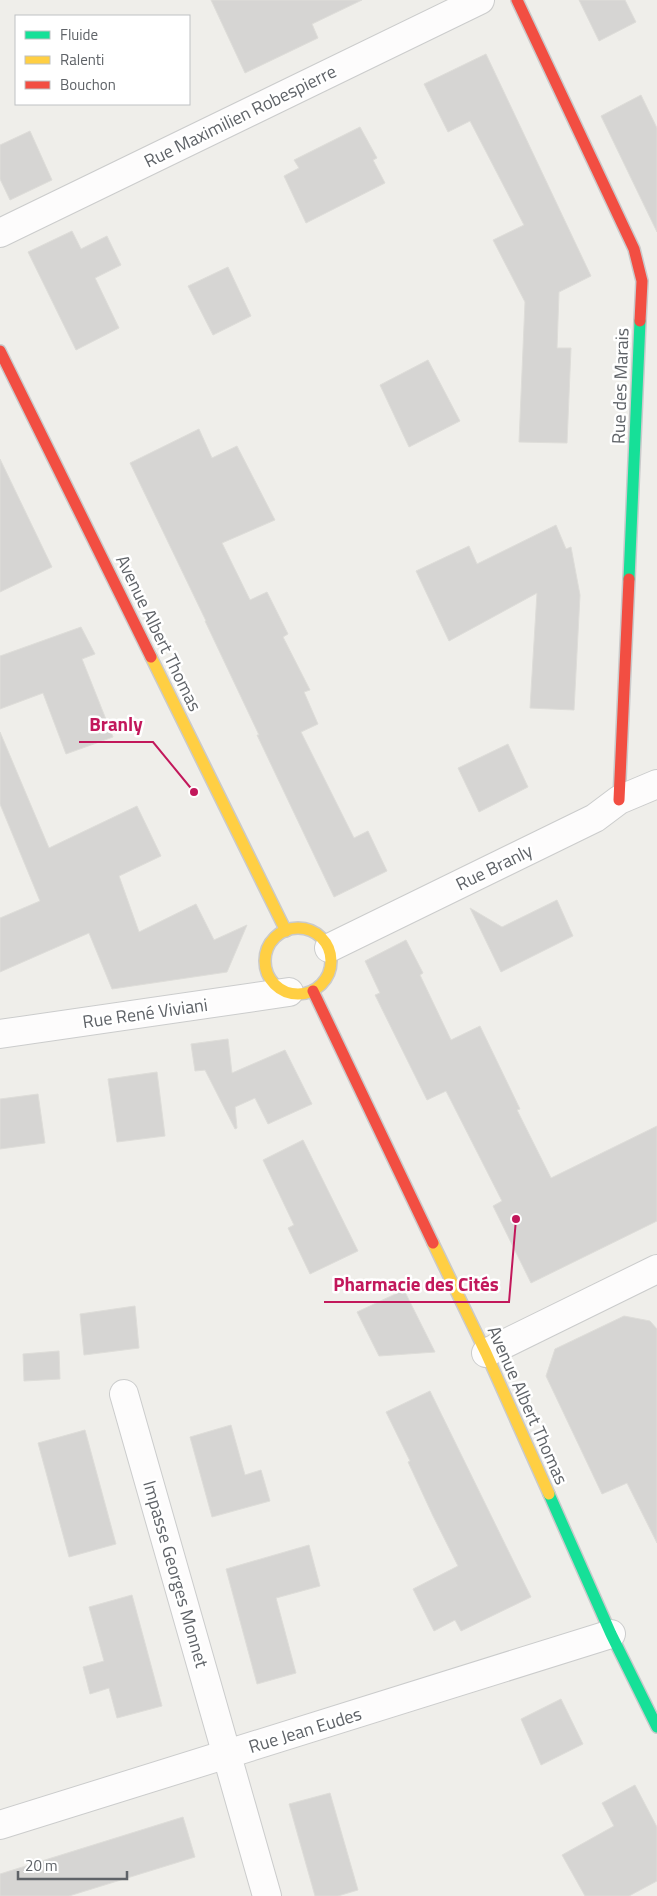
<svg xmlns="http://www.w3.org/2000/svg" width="657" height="1896" viewBox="0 0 657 1896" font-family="'Titillium Web',sans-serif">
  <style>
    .building { fill: #d6d5d3; stroke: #deddd9 }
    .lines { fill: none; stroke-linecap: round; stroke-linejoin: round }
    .street-casing { stroke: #cbcccc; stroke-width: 30 }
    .fast-casing { stroke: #cacacb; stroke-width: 14 }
    .slow-casing { stroke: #cacacb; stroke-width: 14 }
    .jam-casing { stroke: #cacacb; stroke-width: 14 }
    .street { stroke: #fdfcfc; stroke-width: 28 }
    .fast { stroke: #16e098; stroke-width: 11 }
    .slow { stroke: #ffcf43; stroke-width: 11 }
    .jam { stroke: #f24e42; stroke-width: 11 }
    .labels { text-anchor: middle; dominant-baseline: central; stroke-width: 5; stroke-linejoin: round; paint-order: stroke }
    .street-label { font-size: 18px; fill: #5f6368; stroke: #fff }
    .leader { fill: none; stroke: #c2185b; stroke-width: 2 }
    .callout-dot { fill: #c2185b; stroke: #fff; stroke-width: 2 }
    .callout-label { font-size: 19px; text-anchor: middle; font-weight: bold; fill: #c2185b; stroke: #fff; stroke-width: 5; stroke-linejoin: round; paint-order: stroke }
  </style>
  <rect width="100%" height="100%" fill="#efeeea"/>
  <g class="building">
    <path d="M 211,0 L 362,0 L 312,24 L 318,38 L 245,73 Z"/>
    <path d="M 579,0 L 625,0 L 636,22 L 599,41 Z"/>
    <path d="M 486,54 L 591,276 L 559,292 L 557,348 L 571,348 L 567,443 L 519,442 L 525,302 L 493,240 L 524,225 L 470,121 L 448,132 L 424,84 Z"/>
    <path d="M 641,95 L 657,128 L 657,232 L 601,116 Z"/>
    <path d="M 360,127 L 377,158 L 373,160 L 385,183 L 306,223 L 284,176 L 299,168 L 294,160 Z"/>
    <path d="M 30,131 L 52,180 L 10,200 L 0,179 L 0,145 Z"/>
    <path d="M 72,231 L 81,249 L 107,236 L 121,265 L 95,278 L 119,328 L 76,350 L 28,252 Z"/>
    <path d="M 228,267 L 251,316 L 213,335 L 188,286 Z"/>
    <path d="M 428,360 L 460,421 L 409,447 L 380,385 Z"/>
    <path d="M 199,429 L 212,458 L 237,446 L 275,520 L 222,543 L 250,600 L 267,592 L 288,634 L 283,637 L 310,690 L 304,692 L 318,724 L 301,732 L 354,838 L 368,831 L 387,871 L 334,897 L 257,735 L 259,735 L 205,621 L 206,621 L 130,463 Z"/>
    <path d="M 0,459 L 52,567 L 0,592 Z"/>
    <path d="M 556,525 L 566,549 L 571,547 L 580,595 L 574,710 L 530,708 L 537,593 L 449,641 L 416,571 L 469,546 L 477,564 Z"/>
    <path d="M 81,627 L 95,654 L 82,659 L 113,737 L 66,754 L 43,693 L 0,709 L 0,656 Z"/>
    <path d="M 0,732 L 49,848 L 137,806 L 161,856 L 119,876 L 139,932 L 196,904 L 214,940 L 247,925 L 227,972 L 112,989 L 89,933 L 0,972 L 0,918 L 40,901 L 0,804 Z"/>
    <path d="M 508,744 L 528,787 L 479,812 L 458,768 Z"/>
    <path d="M 557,900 L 573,936 L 501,972 L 470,908 L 502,927 Z"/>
    <path d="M 406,940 L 423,973 L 420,975 L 451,1040 L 480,1026 L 520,1109 L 517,1110 L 551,1178 L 657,1126 L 657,1221 L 531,1283 L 493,1206 L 502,1201 L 446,1091 L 427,1100 L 375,995 L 380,993 L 365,961 Z"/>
    <path d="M 228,1039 L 232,1073 L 285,1050 L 312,1104 L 268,1124 L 255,1098 L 235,1107 L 237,1128 L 235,1129 L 205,1070 L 195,1071 L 191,1044 Z"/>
    <path d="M 157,1072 L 165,1136 L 117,1142 L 108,1079 Z"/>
    <path d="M 38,1094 L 45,1143 L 0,1149 L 0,1099 Z"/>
    <path d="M 303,1140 L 358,1251 L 310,1274 L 288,1228 L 294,1225 L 263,1160 Z"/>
    <path d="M 404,1290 L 435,1352 L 379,1356 L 357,1312 Z"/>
    <path d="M 135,1306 L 139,1348 L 84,1355 L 80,1314 Z"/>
    <path d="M 624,1316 L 650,1321 L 657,1329 L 657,1543 L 627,1483 L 602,1494 L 546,1376 L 555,1349 Z"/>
    <path d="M 59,1351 L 60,1379 L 24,1381 L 23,1354 Z"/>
    <path d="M 430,1391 L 531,1597 L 461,1631 L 455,1620 L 434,1631 L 413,1589 L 458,1566 L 433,1516 L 408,1462 L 410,1461 L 386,1412 Z"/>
    <path d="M 231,1425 L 245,1475 L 261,1470 L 270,1501 L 212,1517 L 190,1437 Z"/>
    <path d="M 85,1430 L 116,1544 L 69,1557 L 38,1443 Z"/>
    <path d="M 309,1545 L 320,1586 L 276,1598 L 296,1673 L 257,1684 L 226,1569 Z"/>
    <path d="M 132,1595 L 162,1706 L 117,1718 L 109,1688 L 90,1694 L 83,1667 L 104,1661 L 89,1607 Z"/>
    <path d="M 561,1699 L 583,1744 L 541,1765 L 521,1719 Z"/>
    <path d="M 635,1785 L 657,1827 L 657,1881 L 629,1896 L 585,1896 L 562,1855 L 614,1826 L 602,1803 Z"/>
    <path d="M 330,1793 L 358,1890 L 338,1896 L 315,1896 L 289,1804 Z"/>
    <path d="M 183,1817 L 195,1857 L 69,1896 L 0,1896 L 0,1874 Z"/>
  </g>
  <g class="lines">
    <g class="street-casing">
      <g id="street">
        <path d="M 0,233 L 480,0"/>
        <path d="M 329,948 L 595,818 L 619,800 L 657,784"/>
        <path d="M 0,1034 L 289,992"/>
        <path d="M 486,1353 L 657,1269"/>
        <path d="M 124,1394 L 267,1896"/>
        <path d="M 0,1825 L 611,1634"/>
      </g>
    </g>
    <g class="fast-casing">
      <g id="fast">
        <path d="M 629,579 L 640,321"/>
        <path d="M 549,1494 L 611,1634 L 657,1727"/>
      </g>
    </g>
    <g class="slow-casing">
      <g id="slow">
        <path d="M 151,657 L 286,931"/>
        <circle cx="298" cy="961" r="33"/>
        <path d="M 433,1243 L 486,1353 L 549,1494"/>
      </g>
    </g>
    <g class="jam-casing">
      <g id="jam">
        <path d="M 517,0 L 634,249 L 642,281 L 640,321"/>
        <path d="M 0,351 L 151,657"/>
        <path d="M 619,800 L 629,579"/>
        <path d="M 313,991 L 433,1243"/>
      </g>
    </g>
    <use href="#street" class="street"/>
    <use href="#fast" class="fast"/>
    <use href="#slow" class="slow"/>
    <use href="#jam" class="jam"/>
  </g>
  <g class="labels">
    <g class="street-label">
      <text transform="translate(240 116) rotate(-26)">Rue Maximilien Robespierre</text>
      <text transform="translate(620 386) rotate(-88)">Rue des Marais</text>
      <text transform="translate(159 633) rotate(64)">Avenue Albert Thomas</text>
      <text transform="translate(494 867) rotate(-26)">Rue Branly</text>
      <text transform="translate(145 1013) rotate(-8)">Rue René Viviani</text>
      <text transform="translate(528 1405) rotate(66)">Avenue Albert Thomas</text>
      <text transform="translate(176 1574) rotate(74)">Impasse Georges Monnet</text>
      <text transform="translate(305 1730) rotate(-17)">Rue Jean Eudes</text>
    </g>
  </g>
  <path class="leader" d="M194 792L153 742H79M516 1219L509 1302H324"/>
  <g class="callout-dot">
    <circle cx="194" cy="792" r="5"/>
    <circle cx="516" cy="1219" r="5"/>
  </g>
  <g class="callout-label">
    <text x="116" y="731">Branly</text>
    <text x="416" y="1291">Pharmacie des Cités</text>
  </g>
  <rect x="15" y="15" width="175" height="90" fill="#ffffff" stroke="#bfc1c3"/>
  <rect x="25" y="31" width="25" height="8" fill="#16e098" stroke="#bfc1c3"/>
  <text x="60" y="40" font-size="15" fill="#5f6368">Fluide</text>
  <rect x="25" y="56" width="25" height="8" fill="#ffcf43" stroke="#bfc1c3"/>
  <text x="60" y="65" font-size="15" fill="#5f6368">Ralenti</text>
  <rect x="25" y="81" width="25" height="8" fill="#f24e42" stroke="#bfc1c3"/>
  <text x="60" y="90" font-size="15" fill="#5f6368">Bouchon</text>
  <path d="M18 1871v8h109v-8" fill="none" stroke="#5f6368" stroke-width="2.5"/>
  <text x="25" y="1871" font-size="15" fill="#5f6368" stroke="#ffffff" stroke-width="4" paint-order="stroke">20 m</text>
</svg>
